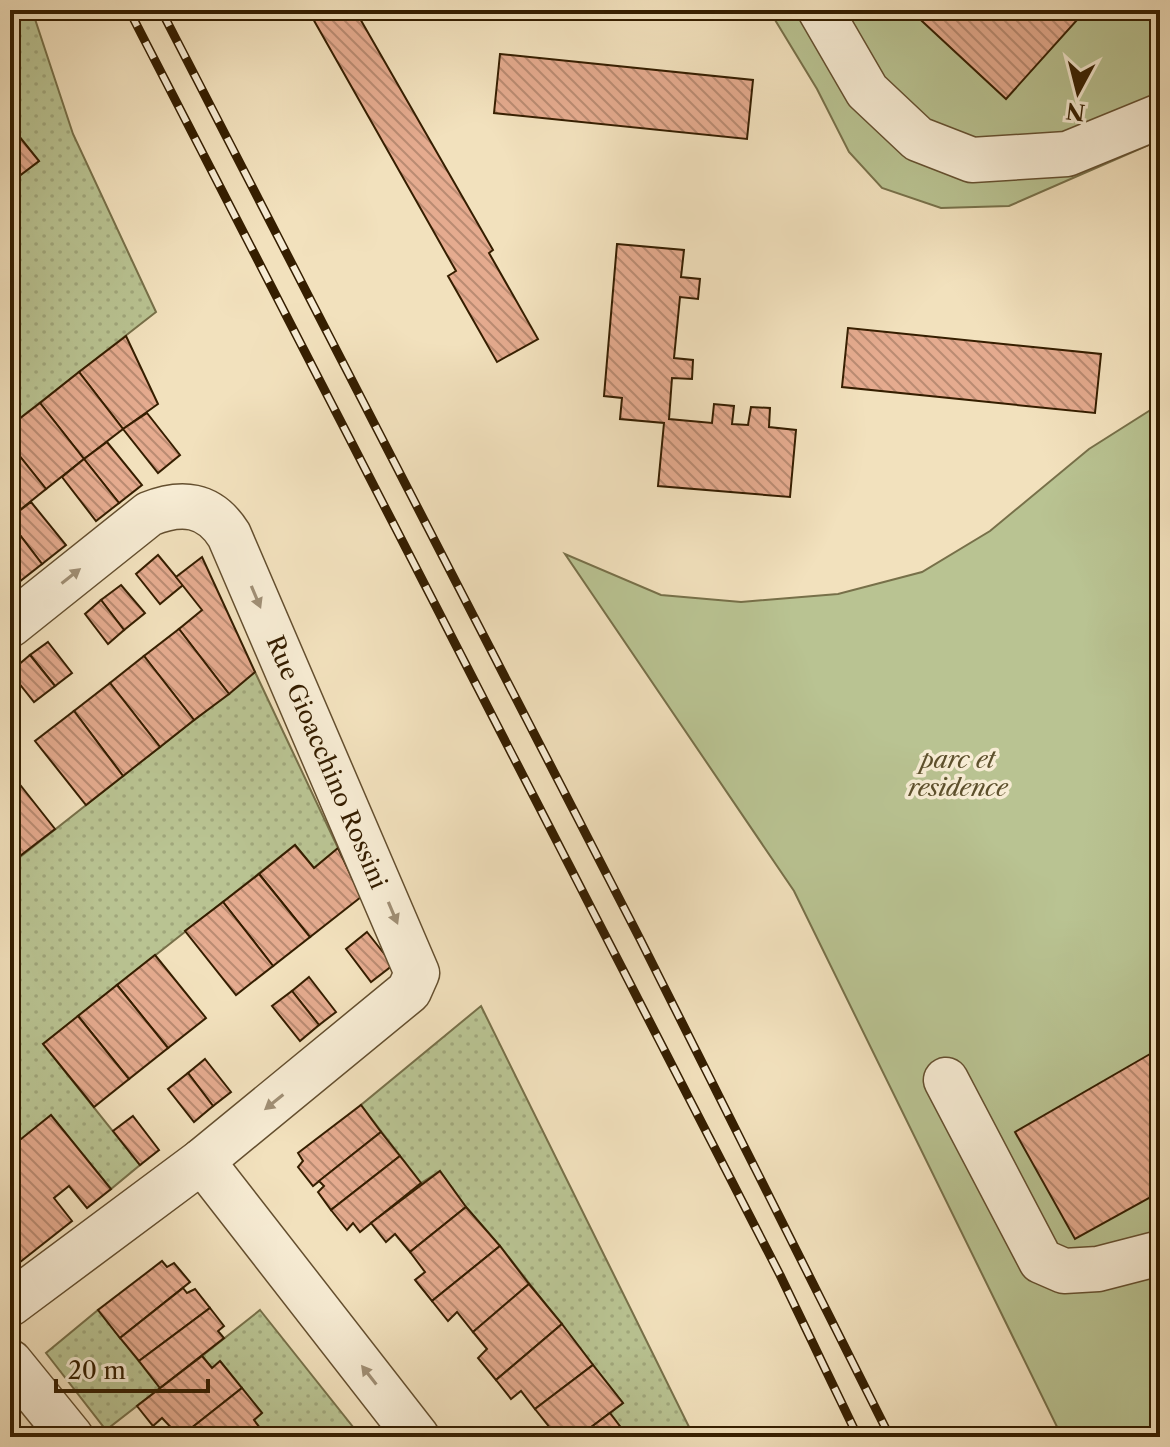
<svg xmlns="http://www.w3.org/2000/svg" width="1170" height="1447" viewBox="0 0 1170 1447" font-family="'Libre Caslon Text',serif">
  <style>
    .park { fill: #b9c392; stroke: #777049; stroke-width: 2 }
    .garden { fill: url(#garden-dots); stroke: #777049; stroke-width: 2 }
    .building { fill: url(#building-back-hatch); stroke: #351e00; stroke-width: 2 }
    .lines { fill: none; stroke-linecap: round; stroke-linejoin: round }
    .minor-casing { stroke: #644f2f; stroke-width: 47 }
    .minor { stroke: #f7ecd4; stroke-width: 44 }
    .rail-casing { stroke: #351e00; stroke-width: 9 }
    .rail { stroke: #f7ecd4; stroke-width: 6; stroke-dasharray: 18; stroke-linecap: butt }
    .oneway { fill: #a08f75 }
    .labels { text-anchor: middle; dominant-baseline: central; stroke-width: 7; stroke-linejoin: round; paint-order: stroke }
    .park-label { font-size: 24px; font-style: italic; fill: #5d502c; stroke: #f7ecd4 }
    .street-label { font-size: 24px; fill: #351e00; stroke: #f7ecd4 }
  </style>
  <defs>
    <pattern id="garden-dots" width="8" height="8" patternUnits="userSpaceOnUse" patternTransform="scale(2)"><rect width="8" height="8" fill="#b9c392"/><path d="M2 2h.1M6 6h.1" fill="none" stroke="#a0a77c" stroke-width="1.8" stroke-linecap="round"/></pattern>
    <pattern id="building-back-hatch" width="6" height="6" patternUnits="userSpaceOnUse" patternTransform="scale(2)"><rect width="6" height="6" fill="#e5ab8f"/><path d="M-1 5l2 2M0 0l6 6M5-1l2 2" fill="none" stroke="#ba8b72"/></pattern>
  </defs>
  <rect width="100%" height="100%" fill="#f2e1bd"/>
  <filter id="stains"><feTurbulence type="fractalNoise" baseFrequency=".0025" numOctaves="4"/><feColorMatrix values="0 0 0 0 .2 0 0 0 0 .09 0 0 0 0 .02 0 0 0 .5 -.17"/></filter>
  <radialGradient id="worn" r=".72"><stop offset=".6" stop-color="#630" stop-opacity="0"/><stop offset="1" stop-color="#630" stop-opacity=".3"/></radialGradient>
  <g class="park">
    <path d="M 769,10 L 1160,10 L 1160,140 L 1009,206 L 941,208 L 882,188 L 849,152 L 817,89 Z"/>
    <path d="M 1160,404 L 1160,1437 L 1062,1437 L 794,891 L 565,554 L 661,595 L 741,602 L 838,594 L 922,572 L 990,531 L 1089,449 Z"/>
  </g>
  <g class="garden">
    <path d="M 10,10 L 32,10 L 73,134 L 156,312 L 10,426 L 10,183 L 39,161 L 10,125 Z"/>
    <path d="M 255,672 L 338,848 L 314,868 L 295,845 L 43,1044 L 140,1165 L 111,1189 L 51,1116 L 10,1152 L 10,865 Z"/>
    <path d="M 481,1006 L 694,1437 L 628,1437 L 610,1413 L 623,1403 L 500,1246 L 466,1207 L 440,1171 L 421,1183 L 361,1105 Z"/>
    <path d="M 98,1310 L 160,1388 L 106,1430 L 46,1353 Z"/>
    <path d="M 260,1310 L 361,1437 L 273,1437 L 267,1429 L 263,1432 L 254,1420 L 262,1413 L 221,1362 L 212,1368 L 202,1356 Z"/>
  </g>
  <g class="building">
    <path d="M 308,10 L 355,10 L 493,250 L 489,253 L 538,339 L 497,362 L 448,276 L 456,271 Z"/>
    <path d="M 910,10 L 1086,10 L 1006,99 Z"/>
    <path d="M 500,54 L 753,80 L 747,139 L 494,113 Z"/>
    <path d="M 10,125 L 39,161 L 10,183 Z"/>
    <path d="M 617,244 L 684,250 L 681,277 L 700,279 L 698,299 L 680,297 L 674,358 L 693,360 L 692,379 L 672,378 L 669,419 L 712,423 L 714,404 L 734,406 L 732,424 L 748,425 L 751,407 L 770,408 L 769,427 L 796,430 L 790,497 L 658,486 L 664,423 L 620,419 L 622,398 L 604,396 Z"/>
    <path d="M 848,328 L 1101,354 L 1095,413 L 842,387 Z"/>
    <path d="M 126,336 L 158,404 L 123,429 L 79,372 Z"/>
    <path d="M 79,372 L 123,429 L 84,459 L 40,403 Z"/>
    <path d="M 40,403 L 84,459 L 46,489 L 10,444 L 10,426 Z"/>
    <path d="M 147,413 L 180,455 L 158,473 L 123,429 Z"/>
    <path d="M 107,442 L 142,485 L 119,503 L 84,459 Z"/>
    <path d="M 10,444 L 46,489 L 10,518 Z"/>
    <path d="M 84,459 L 119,503 L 96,521 L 62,477 Z"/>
    <path d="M 31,502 L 66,545 L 42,564 L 10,522 L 10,518 Z"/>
    <path d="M 10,522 L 42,564 L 19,582 L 10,571 Z"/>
    <path d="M 158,555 L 183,585 L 160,604 L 136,574 Z"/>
    <path d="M 202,557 L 255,672 L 229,694 L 179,629 L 202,610 L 176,577 Z"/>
    <path d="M 121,585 L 145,613 L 124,630 L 101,600 Z"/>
    <path d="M 101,600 L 124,630 L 108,644 L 85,614 Z"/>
    <path d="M 179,629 L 229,694 L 194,720 L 144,656 Z"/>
    <path d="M 48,642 L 72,673 L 55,686 L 30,655 Z"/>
    <path d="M 30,655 L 55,686 L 34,702 L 10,672 Z"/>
    <path d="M 144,656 L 194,720 L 160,747 L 110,683 Z"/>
    <path d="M 110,683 L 160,747 L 123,776 L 74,711 Z"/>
    <path d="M 74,711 L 123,776 L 86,805 L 35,741 Z"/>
    <path d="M 10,772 L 55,829 L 16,859 L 10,851 Z"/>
    <path d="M 295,845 L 314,868 L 338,848 L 361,897 L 310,937 L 259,874 Z"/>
    <path d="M 259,874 L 310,937 L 273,966 L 223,902 Z"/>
    <path d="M 223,902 L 273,966 L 236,995 L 185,931 Z"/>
    <path d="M 367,932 L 393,965 L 371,982 L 346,949 Z"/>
    <path d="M 155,955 L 206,1018 L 168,1048 L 117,985 Z"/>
    <path d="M 309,977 L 336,1012 L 319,1025 L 292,991 Z"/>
    <path d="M 117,985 L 168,1048 L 129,1079 L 78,1016 Z"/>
    <path d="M 292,991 L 319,1025 L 300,1041 L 272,1006 Z"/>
    <path d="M 78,1016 L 129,1079 L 94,1107 L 43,1044 Z"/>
    <path d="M 1150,1054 L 1160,1072 L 1160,1192 L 1075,1239 L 1015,1132 Z"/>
    <path d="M 205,1059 L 231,1092 L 213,1106 L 188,1073 Z"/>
    <path d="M 188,1073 L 213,1106 L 194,1122 L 168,1089 Z"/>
    <path d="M 361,1105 L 381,1132 L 313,1186 L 298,1167 L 303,1161 L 298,1153 Z"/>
    <path d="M 51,1115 L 111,1189 L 87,1208 L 69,1186 L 54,1198 L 72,1221 L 10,1270 L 10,1152 L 17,1146 L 16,1143 Z"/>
    <path d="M 133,1116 L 159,1150 L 140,1165 L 113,1131 Z"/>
    <path d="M 381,1132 L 400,1156 L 331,1210 L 318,1192 L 324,1186 L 319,1181 Z"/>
    <path d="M 400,1156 L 421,1183 L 360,1232 L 353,1223 L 347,1230 L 331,1210 Z"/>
    <path d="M 440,1171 L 466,1207 L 410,1252 L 395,1234 L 386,1242 L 371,1223 Z"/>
    <path d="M 466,1207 L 500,1246 L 432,1301 L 415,1280 L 425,1272 L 410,1252 Z"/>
    <path d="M 500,1246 L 529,1284 L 473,1332 L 457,1312 L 448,1321 L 432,1301 Z"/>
    <path d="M 162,1261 L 167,1267 L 174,1263 L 190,1282 L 120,1338 L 98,1310 Z"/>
    <path d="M 529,1284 L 562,1324 L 496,1380 L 478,1358 L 487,1349 L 473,1332 Z"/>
    <path d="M 183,1288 L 187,1293 L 195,1289 L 210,1308 L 139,1361 L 120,1338 Z"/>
    <path d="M 210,1308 L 224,1326 L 218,1331 L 224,1338 L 160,1388 L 139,1361 Z"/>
    <path d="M 562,1324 L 593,1365 L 535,1409 L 521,1391 L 511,1399 L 496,1380 Z"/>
    <path d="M 202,1356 L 212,1368 L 220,1361 L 242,1388 L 180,1437 L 162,1418 L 153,1426 L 137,1406 Z"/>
    <path d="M 593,1365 L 623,1403 L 578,1437 L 540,1437 L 550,1428 L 535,1409 Z"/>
    <path d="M 242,1388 L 262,1413 L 254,1420 L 263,1432 L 267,1429 L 273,1437 L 180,1437 Z"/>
    <path d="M 610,1413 L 628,1437 L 578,1437 Z"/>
  </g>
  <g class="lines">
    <g class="minor-casing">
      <g id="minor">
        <path d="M 820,10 L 867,91 L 918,139 L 972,160 L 1067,154 L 1160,116"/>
        <path d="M 10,625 L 149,514 C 181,501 209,503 229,535 L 417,973 L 409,991 L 202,1161 L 10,1304"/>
        <path d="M 946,1080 L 1041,1261 L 1064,1271 L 1098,1269 L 1160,1253"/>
        <path d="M 202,1161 L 417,1437"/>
        <path d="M 10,1362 L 71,1437"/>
      </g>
    </g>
    <use href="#minor" class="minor"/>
    <g class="rail-casing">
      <g id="rail">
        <path d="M 129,10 L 780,1275 L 858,1437"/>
        <path d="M 161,10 L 640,939 L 890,1437"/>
      </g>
    </g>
    <use href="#rail" class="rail"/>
  </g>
  <defs><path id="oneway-solid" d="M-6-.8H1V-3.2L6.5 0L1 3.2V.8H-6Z" transform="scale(2)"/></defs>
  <g class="oneway">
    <use href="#oneway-solid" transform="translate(71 576) rotate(-38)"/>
    <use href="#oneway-solid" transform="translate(256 597) rotate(67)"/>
    <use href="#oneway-solid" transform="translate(393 913) rotate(67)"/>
    <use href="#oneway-solid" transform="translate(274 1102) rotate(141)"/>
    <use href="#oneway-solid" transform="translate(369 1375) rotate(-128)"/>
  </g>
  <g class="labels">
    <g class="park-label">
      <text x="958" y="759">parc et<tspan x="958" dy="28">residence</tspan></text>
    </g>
    <g class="street-label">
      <text transform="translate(327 762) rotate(67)">Rue Gioacchino Rossini</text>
    </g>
  </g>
  <rect width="1170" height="1447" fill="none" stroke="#f2e1bd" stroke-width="40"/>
  <rect x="12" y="12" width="1146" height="1423" fill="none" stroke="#351e00" stroke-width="4"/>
  <rect x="20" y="20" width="1130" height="1407" fill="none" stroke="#351e00" stroke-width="2"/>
  <g transform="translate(1078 92) rotate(187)" stroke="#f7ecd4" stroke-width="6" paint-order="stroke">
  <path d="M0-6L14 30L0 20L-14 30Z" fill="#351e00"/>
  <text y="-12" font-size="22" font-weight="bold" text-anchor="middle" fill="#351e00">N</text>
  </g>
  <path d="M56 1379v12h152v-12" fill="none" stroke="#351e00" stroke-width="4"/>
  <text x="68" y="1379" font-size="24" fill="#351e00" stroke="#f7ecd4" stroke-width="6" paint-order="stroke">20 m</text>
  <rect width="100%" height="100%" filter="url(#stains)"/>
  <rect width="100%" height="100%" fill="url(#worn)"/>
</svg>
